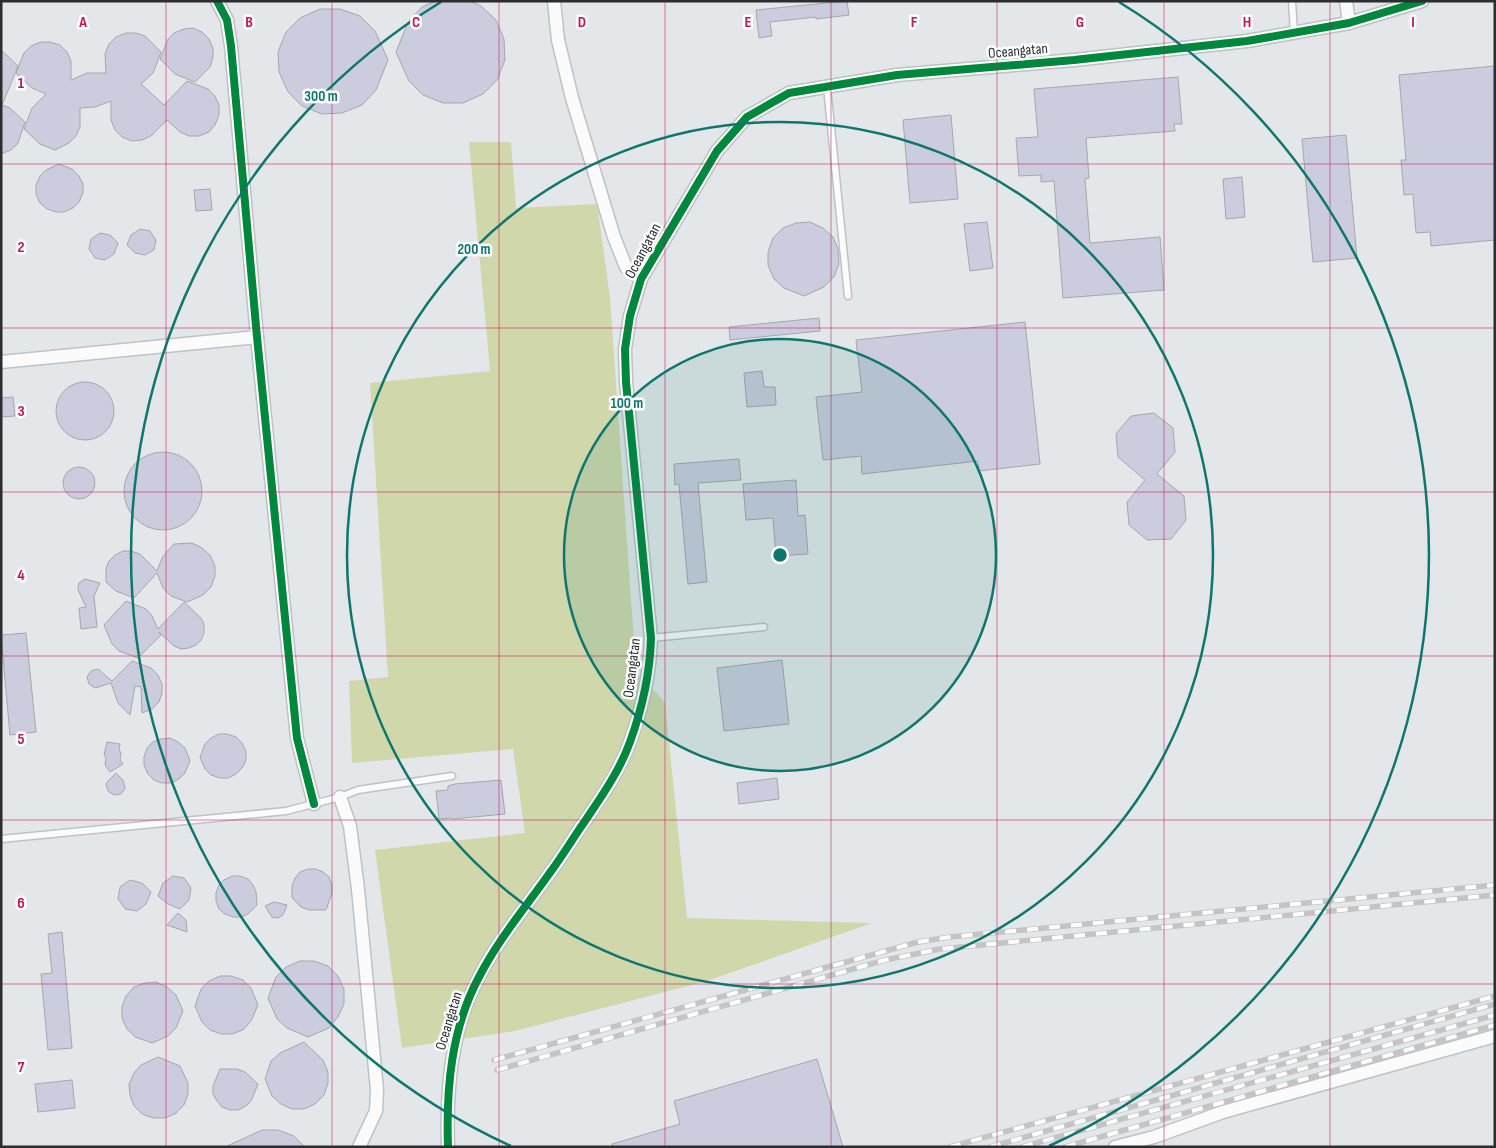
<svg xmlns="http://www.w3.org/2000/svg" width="1496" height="1148" viewBox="0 0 1496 1148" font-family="'Sofia Sans Condensed',sans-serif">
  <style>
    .green { fill: #d0d8ab }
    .building { fill: #cbcdde; stroke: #a5a7a9 }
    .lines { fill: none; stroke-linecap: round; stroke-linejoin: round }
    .service-casing { stroke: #bfc2c4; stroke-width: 9 }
    .minor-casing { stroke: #bfc2c4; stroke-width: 15 }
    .service { stroke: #fbfbfc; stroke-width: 6 }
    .minor { stroke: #fbfbfc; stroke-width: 12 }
    .rail-casing { stroke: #c4c4c5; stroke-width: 5.5 }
    .rail { stroke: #fff; stroke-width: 4; stroke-dasharray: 11; stroke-linecap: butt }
    .cycleway-casing { stroke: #fff; stroke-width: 11 }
    .cycleway { stroke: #00873e; stroke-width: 8 }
    .grid { fill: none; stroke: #c2185b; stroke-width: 1; stroke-opacity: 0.55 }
    .ring { fill: none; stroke: #0f766e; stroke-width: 2.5 }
    .labels { text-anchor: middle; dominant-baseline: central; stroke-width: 5; stroke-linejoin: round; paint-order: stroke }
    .street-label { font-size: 15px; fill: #2b2d2f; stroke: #fff }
    .grid-label { font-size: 16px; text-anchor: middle; font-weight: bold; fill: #c2185b; stroke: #fff; stroke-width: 5; stroke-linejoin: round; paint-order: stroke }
    .centre { fill: #0f766e; stroke: #fff; stroke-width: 2.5 }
    .ring-label { font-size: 15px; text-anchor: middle; font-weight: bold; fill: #0f766e; stroke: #fff; stroke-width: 5; stroke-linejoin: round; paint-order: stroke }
  </style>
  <rect width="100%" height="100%" fill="#e4e7ea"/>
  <path class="green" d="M 469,142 L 511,142 L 516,208 L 597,204 L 610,297 L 636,672 L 665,702 L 687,918 L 872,923 L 707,981 L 515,1031 L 402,1048 L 375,850 L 525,833 L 513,749 L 352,763 L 349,681 L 388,677 L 370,383 L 490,371 Z"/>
  <g class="building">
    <path d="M 435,1 L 470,1 L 481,6 L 496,20 L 504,39 L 505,60 L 497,80 L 483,94 L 463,103 L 443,103 L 423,95 L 409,81 L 396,52 L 408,22 L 422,7 Z"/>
    <path d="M 847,1 L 849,15 L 816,19 L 816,17 L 770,22 L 772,36 L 759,38 L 756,10 Z"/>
    <path d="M 320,9 L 340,9 L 360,16 L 375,31 L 388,60 L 376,90 L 362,105 L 342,113 L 322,114 L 302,106 L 288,92 L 279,72 L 278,52 L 286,32 L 300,18 Z"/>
    <path d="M 193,28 L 202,32 L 209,39 L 213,48 L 213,57 L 210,67 L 195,82 L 175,74 L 160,59 L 168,39 L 174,33 L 184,29 Z"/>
    <path d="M 126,33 L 136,33 L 145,36 L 161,52 L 153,73 L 141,84 L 164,105 L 187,81 L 208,89 L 215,96 L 219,105 L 219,115 L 215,125 L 209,132 L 199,136 L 189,136 L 180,132 L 167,120 L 151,136 L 142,140 L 132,141 L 122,137 L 115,130 L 111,120 L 111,101 L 95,107 L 80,108 L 80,127 L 76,136 L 69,143 L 55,150 L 40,144 L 24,129 L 32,108 L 46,94 L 32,88 L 16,73 L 24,53 L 31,46 L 41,42 L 50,42 L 60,45 L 67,52 L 71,61 L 71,80 L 87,73 L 106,73 L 105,54 L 109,44 L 116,37 Z"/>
    <path d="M 1,50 L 18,66 L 2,105 L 10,108 L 25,122 L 18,143 L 11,150 L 1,154 Z"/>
    <path d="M 1495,66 L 1495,240 L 1431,246 L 1430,232 L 1416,233 L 1413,194 L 1404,195 L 1401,160 L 1406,160 L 1399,75 Z"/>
    <path d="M 1178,77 L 1182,124 L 1174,124 L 1175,131 L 1086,138 L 1089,178 L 1085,179 L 1090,243 L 1160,237 L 1164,290 L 1063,298 L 1054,181 L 1041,182 L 1041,175 L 1019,176 L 1016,138 L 1038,137 L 1034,89 Z"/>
    <path d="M 951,115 L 958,199 L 910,203 L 903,120 Z"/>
    <path d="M 1346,135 L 1357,258 L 1313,262 L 1302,139 Z"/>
    <path d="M 59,164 L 72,169 L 79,176 L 83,184 L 83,193 L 79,202 L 73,208 L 64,212 L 56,212 L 47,209 L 40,203 L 36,194 L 36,185 L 40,176 L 46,170 Z"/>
    <path d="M 1242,177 L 1245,217 L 1226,219 L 1223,179 Z"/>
    <path d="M 210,189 L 212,210 L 196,211 L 194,190 Z"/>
    <path d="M 810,222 L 823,228 L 833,237 L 838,249 L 839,264 L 834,277 L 824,287 L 804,296 L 784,288 L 774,279 L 768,265 L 768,252 L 773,238 L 783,228 L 796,223 Z"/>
    <path d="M 987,222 L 993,268 L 970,271 L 964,224 Z"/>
    <path d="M 140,229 L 150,231 L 156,240 L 154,250 L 145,255 L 135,253 L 127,245 L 131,235 Z"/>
    <path d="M 100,233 L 110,235 L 118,243 L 114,254 L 105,260 L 95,258 L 89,249 L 91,239 Z"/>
    <path d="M 819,318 L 820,331 L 730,340 L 729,327 Z"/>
    <path d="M 1025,322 L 1040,464 L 979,471 L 978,461 L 862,474 L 861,456 L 823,460 L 816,397 L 862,392 L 856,340 Z"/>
    <path d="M 762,371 L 764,387 L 775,387 L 776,405 L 747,407 L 744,373 Z"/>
    <circle cx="85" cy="411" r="29"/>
    <path d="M 13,397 L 15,416 L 1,417 L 1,398 Z"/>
    <path d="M 1154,413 L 1173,428 L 1175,452 L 1157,474 L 1184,496 L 1186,520 L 1171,539 L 1147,540 L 1129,525 L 1127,502 L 1145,480 L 1118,457 L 1116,434 L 1131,416 Z"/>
    <circle cx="163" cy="491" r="39"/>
    <path d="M 739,459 L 741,480 L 698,483 L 707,582 L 688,584 L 679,484 L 675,485 L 674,464 Z"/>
    <circle cx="79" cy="483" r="16"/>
    <path d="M 796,480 L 798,516 L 805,515 L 808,554 L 776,556 L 773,518 L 746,520 L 743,484 Z"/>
    <path d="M 192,543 L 202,548 L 210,555 L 215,566 L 215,576 L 211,587 L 203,595 L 187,602 L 171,596 L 163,588 L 157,573 L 134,598 L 116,591 L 106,582 L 106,569 L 109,561 L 115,555 L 123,551 L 131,551 L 140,554 L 157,571 L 163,556 L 174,544 Z"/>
    <path d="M 85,579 L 100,583 L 94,596 L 97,627 L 81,629 L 79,608 L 86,607 L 78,590 L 78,587 L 79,583 Z"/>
    <path d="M 126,601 L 146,609 L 152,616 L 158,629 L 184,602 L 201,618 L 204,625 L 204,633 L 201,640 L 196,645 L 189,648 L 181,649 L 174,646 L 159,632 L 161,635 L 138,658 L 119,651 L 112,644 L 104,625 Z"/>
    <path d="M 26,633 L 36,732 L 10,735 L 1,635 Z"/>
    <path d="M 782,660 L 789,724 L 724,731 L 717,668 Z"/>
    <path d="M 132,661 L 151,668 L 158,675 L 162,684 L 162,693 L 159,702 L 152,709 L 142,713 L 141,687 L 135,686 L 130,715 L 118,703 L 111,683 L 95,688 L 89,684 L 87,677 L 91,671 L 98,669 L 112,681 Z"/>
    <path d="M 219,734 L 227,734 L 236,737 L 242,743 L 246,751 L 246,760 L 242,768 L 236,774 L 228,778 L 220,778 L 211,775 L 205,769 L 200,757 L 205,744 L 211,738 Z"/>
    <path d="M 170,738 L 178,742 L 185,748 L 190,761 L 185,773 L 179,779 L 171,783 L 162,783 L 154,780 L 148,774 L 144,765 L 144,757 L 147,748 L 153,742 L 161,739 Z"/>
    <path d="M 107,742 L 120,744 L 119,750 L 121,753 L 120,760 L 123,764 L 110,772 L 105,765 L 106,758 L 104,755 Z"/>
    <path d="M 116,773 L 123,780 L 125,788 L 121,794 L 114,795 L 108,791 L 106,784 L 108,781 Z"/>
    <path d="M 777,778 L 779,799 L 739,804 L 737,783 Z"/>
    <path d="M 501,780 L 505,814 L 453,819 L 451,818 L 439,819 L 436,791 L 448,790 L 448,786 L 455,784 Z"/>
    <path d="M 308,869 L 316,869 L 323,872 L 329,877 L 332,885 L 332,893 L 326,910 L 309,910 L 301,907 L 292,898 L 292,886 L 295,878 L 300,872 Z"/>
    <path d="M 173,876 L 184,878 L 191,888 L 189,900 L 180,909 L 168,904 L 158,896 L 163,883 Z"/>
    <path d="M 232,876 L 240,876 L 248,879 L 253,885 L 256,892 L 257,905 L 248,914 L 241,917 L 233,917 L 225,914 L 219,909 L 216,901 L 216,893 L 219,885 L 224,880 Z"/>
    <path d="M 130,880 L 142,883 L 151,892 L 146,904 L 137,911 L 125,909 L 118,899 L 120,887 Z"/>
    <path d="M 274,902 L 287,905 L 283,915 L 278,918 L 272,917 L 265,906 Z"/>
    <path d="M 178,913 L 186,920 L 187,932 L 167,925 Z"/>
    <path d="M 62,932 L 72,1048 L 48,1050 L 41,974 L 52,973 L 48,934 Z"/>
    <path d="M 300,961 L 314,961 L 328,966 L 338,976 L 344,989 L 344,1004 L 338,1017 L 329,1028 L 308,1037 L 287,1028 L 277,1019 L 268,998 L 276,977 L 286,967 Z"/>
    <path d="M 220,976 L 231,976 L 243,980 L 251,988 L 258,1005 L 251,1021 L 243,1030 L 232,1034 L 221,1034 L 210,1030 L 202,1022 L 195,1006 L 201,989 L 209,981 Z"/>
    <path d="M 156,982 L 167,987 L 176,995 L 183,1011 L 176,1028 L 168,1036 L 152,1043 L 135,1037 L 127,1029 L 122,1018 L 122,1007 L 126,996 L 134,987 L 145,983 Z"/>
    <path d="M 304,1042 L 323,1060 L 328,1072 L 328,1083 L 324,1095 L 315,1104 L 304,1109 L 292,1109 L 281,1104 L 272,1096 L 265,1079 L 271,1061 L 280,1053 Z"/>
    <path d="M 158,1057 L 180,1066 L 188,1083 L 188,1094 L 184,1105 L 176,1113 L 165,1118 L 153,1118 L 142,1114 L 134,1106 L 130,1095 L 129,1084 L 134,1073 L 141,1065 Z"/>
    <path d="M 817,1059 L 843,1147 L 612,1147 L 612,1144 L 680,1124 L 674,1101 Z"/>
    <path d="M 220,1069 L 237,1069 L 245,1072 L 258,1084 L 251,1101 L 246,1106 L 238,1110 L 230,1110 L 222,1107 L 217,1101 L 213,1094 L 213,1086 Z"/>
    <path d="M 72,1080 L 75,1108 L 38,1112 L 35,1084 Z"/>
    <path d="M 262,1130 L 278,1130 L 294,1136 L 305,1147 L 225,1147 Z"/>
  </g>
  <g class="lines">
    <g class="service-casing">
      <g id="service">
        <path d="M 1292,1 L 1294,33"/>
        <path d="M 827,87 L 848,296"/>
        <path d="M 651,638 L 764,627"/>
        <path d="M 1,839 L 286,811 L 340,797 L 358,790 L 452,776"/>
      </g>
    </g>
    <g class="minor-casing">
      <g id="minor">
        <path d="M 217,1 L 227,20 L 231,46 L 257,337 L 297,738 L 314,804"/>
        <path d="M 554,1 L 558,40 L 572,98 L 614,237 L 626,267 L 641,279"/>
        <path d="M 1346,1 L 1349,23"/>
        <path d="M 1,362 L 257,337"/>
        <path d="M 340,797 L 350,826 L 358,889 L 377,1090 L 376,1111 L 359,1147"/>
        <path d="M 448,1147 C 446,1089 451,1029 479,977 C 498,940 525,908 549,874 C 562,857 573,838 585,821 C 602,796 620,770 630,742 C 642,709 650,673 651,638 L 626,382 L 625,349 L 630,316 L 641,279 L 717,151 L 747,117 L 789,93 L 897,75 L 1074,60 L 1247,41 L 1349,23 L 1422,1"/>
        <path d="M 1115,1147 L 1154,1137 L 1223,1112 L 1495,1036"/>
      </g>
    </g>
    <use href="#service" class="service"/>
    <use href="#minor" class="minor"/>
    <g class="rail-casing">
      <g id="rail">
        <path d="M 494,1060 L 918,942 L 950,937 L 1495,885"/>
        <path d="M 497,1070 L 885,960 L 940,949 L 1495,895"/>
        <path d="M 950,1147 L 1495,996"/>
        <path d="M 990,1147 L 1495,1004"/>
        <path d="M 1022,1147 L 1495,1015"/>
        <path d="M 1065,1147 L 1495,1025"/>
      </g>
    </g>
    <use href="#rail" class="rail"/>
    <g class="cycleway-casing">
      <g id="cycleway">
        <path d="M 217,1 L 227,20 L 231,46 L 257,337 L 297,738 L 314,804"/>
        <path d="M 448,1147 C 446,1089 451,1029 479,977 C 498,940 525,908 549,874 C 562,857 573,838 585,821 C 602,796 620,770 630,742 C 642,709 650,673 651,638 L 626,382 L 625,349 L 630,316 L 641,279 L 717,151 L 747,117 L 789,93 L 897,75 L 1074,60 L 1247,41 L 1349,23 L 1422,1"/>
      </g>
    </g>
    <use href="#cycleway" class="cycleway"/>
  </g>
  <path class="grid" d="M 166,1 L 166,1147M 332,1 L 332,1147M 499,1 L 499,1147M 665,1 L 665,1147M 831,1 L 831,1147M 997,1 L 997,1147M 1164,1 L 1164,1147M 1330,1 L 1330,1147M 1,164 L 1495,164M 1,328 L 1495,328M 1,492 L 1495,492M 1,656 L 1495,656M 1,820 L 1495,820M 1,984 L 1495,984"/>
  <circle cx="780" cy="555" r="216" fill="#0f766e" fill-opacity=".12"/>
  <g class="ring">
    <circle cx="780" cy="555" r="216"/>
    <circle cx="780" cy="555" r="433"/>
    <path d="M511 1146A649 649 0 0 1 441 2M1119 2A649 649 0 0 1 1049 1146"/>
  </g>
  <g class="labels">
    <g class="street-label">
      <text transform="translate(1018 51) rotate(-5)">Oceangatan</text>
      <text transform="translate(643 251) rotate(-62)">Oceangatan</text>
      <text transform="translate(632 668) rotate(-83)">Oceangatan</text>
      <text transform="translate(449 1021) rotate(-73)">Oceangatan</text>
    </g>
  </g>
  <g class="grid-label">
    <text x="83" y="27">A</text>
    <text x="249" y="27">B</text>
    <text x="416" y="27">C</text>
    <text x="582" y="27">D</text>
    <text x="748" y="27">E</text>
    <text x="914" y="27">F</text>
    <text x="1080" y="27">G</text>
    <text x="1247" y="27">H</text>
    <text x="1413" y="27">I</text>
    <text x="21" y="88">1</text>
    <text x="21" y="252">2</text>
    <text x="21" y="416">3</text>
    <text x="21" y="580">4</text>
    <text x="21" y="744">5</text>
    <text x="21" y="908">6</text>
    <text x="21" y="1072">7</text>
  </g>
  <circle cx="780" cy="555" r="8" class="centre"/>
  <g class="ring-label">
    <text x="321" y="101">300 m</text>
    <text x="474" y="254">200 m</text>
    <text x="627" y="408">100 m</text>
  </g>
  <rect width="1496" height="1148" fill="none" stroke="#2b2d2f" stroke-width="5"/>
</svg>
